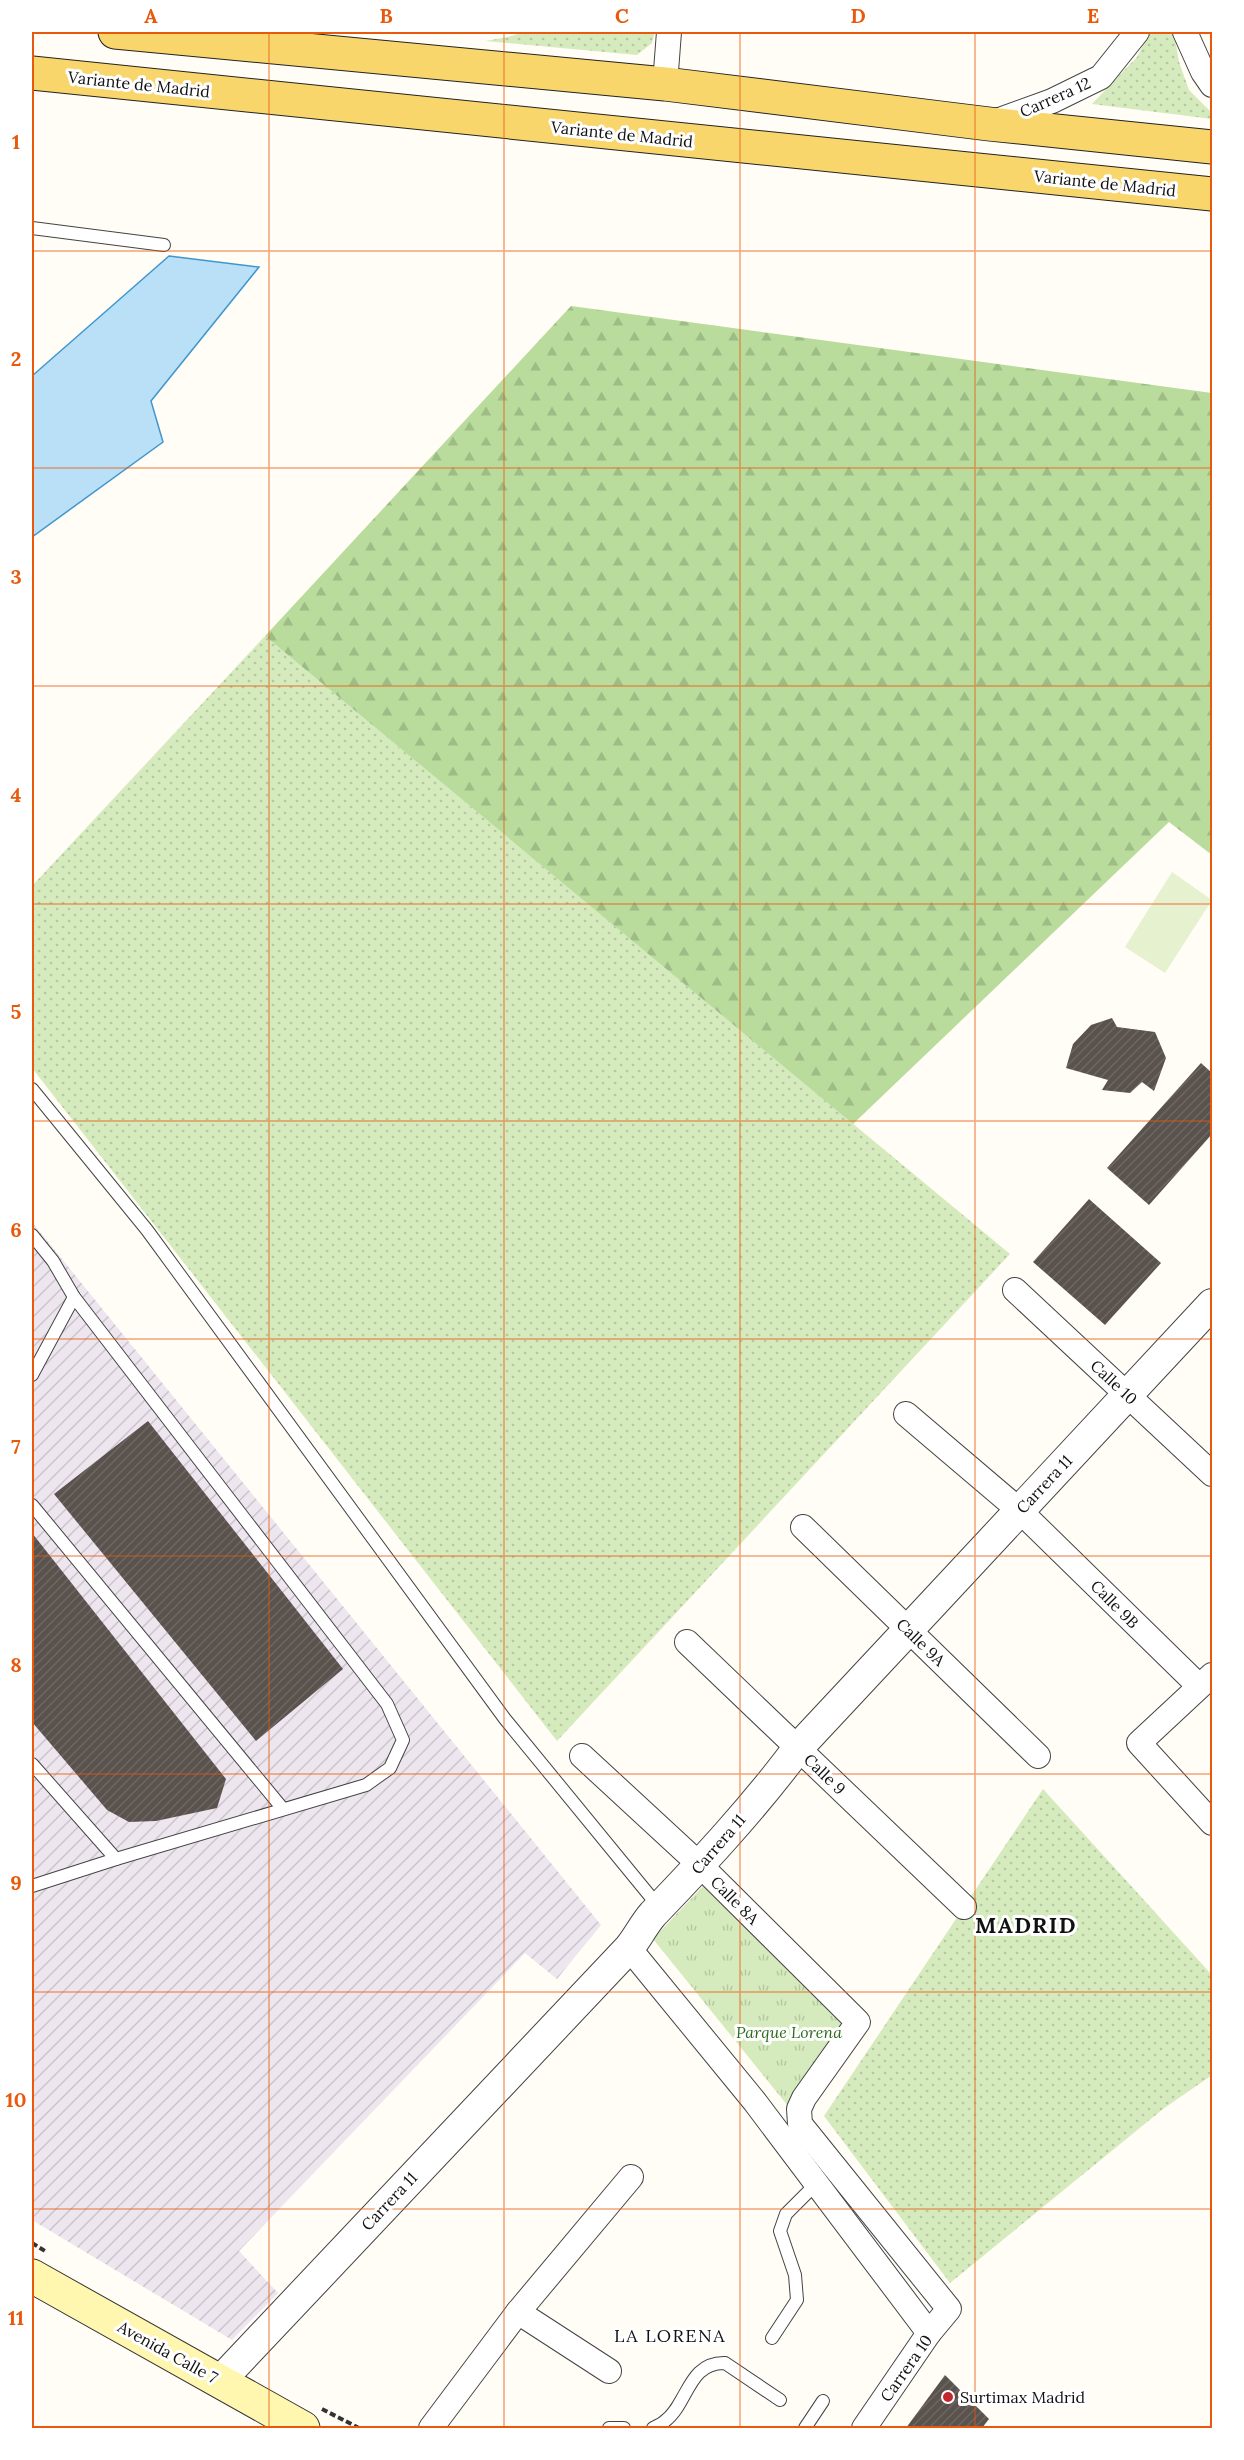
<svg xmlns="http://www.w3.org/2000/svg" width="1244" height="2460" viewBox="0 0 1244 2460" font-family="Lora,serif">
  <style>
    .industrial { fill: url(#industrial-furrows) }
    .grass { fill: url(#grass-dots) }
    .forest { fill: url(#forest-firs) }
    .park { fill: url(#park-tufts) }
    .pitch { fill: #e6f2cf }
    .water { fill: #b9e0f7; stroke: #3f96cf; stroke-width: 1.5 }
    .building { fill: url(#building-hatch) }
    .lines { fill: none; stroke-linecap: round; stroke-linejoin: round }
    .service-casing { stroke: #444; stroke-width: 14 }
    .minor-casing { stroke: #444; stroke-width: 26 }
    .tertiary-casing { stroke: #444; stroke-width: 32 }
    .secondary-casing { stroke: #333; stroke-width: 35 }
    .primary-casing { stroke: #222; stroke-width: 35 }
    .path { stroke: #333; stroke-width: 4; stroke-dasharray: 6 3; stroke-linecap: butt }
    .service { stroke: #fff; stroke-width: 12 }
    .minor { stroke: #fff; stroke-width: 24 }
    .tertiary { stroke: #fff; stroke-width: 30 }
    .secondary { stroke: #fff6b0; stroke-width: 33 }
    .primary { stroke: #f9d66b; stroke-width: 33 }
    .grid { fill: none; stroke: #e8590c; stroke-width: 1.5; stroke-opacity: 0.55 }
    .poi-dot { fill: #c4262e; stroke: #fff; stroke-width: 2 }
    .labels { text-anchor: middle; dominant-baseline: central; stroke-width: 6; stroke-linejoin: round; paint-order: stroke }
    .street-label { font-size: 16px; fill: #111; stroke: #fff }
    .park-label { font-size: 16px; font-style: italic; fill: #2f6b1f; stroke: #fff }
    .poi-label { font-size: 16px; fill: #111; stroke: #fff; text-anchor: start }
    .neighbourhood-label { font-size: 18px; letter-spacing: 1.5px; fill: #111; stroke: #fff }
    .district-label { font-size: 22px; font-weight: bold; letter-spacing: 1.5px; fill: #111; stroke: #fff }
    .neatline { fill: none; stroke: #e8590c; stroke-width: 2 }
    .grid-label { font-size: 20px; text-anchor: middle; font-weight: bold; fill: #e8590c }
  </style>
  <defs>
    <pattern id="industrial-furrows" width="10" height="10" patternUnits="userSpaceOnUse" patternTransform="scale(1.5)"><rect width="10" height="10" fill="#eee6ef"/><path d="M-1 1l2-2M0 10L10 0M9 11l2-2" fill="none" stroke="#cbc4cc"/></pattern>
    <pattern id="grass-dots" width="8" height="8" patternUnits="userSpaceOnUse" patternTransform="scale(1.5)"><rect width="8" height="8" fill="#d5ebbd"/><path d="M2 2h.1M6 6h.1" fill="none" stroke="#b6c8a1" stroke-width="1.8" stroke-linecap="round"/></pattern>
    <pattern id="forest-firs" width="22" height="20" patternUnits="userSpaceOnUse" patternTransform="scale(1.5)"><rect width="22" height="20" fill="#b9dc9c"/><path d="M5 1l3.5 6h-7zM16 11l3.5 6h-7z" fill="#9ebc85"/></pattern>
    <pattern id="park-tufts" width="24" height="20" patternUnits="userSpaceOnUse" patternTransform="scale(1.5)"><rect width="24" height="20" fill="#d5ebbd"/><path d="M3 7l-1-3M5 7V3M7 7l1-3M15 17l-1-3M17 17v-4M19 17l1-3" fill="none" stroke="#b6c8a1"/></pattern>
    <pattern id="building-hatch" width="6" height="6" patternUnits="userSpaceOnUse" patternTransform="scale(1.5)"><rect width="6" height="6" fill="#5a524d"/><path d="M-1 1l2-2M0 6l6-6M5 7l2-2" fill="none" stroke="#6d6662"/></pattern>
  </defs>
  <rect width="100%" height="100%" fill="#fffdf5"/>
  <path class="industrial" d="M 32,1222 L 601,1925 L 557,1979 L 525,1953 L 239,2251 L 278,2293 L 232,2340 L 32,2220 Z"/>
  <g class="grass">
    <path d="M 524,32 L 655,32 L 652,43 L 637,55 L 485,41 L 508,37 Z"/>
    <path d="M 1150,32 L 1174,32 L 1179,62 L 1189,90 L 1212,113 L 1212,119 L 1092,104 L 1137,57 Z"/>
    <path d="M 265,636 L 1010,1254 L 557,1741 L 32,1068 L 32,886 Z"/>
    <path d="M 1043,1789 L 1212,1975 L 1212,2075 L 1163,2109 L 950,2283 L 824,2116 Z"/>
  </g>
  <path class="forest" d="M 571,306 L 1212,393 L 1212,855 L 1169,822 L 853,1124 L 265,636 Z"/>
  <path class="park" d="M 703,1886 L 852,2029 L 788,2106 L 653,1939 Z"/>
  <path class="pitch" d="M 1172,872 L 1212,900 L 1165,973 L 1125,947 Z"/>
  <path class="water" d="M 169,256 L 259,267 L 151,401 L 163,442 L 32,537 L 32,376 Z"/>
  <g class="building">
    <path d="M 1112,1018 L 1117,1027 L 1155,1032 L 1166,1058 L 1154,1091 L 1142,1082 L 1130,1093 L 1102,1090 L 1108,1080 L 1066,1068 L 1073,1044 L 1091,1025 Z"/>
    <path d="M 1201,1063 L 1212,1073 L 1212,1134 L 1149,1205 L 1107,1168 Z"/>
    <path d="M 1089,1199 L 1161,1263 L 1105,1325 L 1033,1262 Z"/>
    <path d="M 148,1421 L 343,1669 L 256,1741 L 54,1494 Z"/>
    <path d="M 32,1533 L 226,1779 L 217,1808 L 156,1821 L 129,1822 L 107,1810 L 32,1722 Z"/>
    <path d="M 945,2375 L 989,2419 L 982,2428 L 906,2428 Z"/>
  </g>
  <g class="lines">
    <g class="service-casing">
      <g id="service">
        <path d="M 32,228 L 164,245"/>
        <path d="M 32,1089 L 147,1230 L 505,1719 L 659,1907"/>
        <path d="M 32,1235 L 53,1261 L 74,1297 L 387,1704 L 403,1740 L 390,1768 L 366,1785 L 116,1859 L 32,1886"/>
        <path d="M 32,1375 L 74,1297"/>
        <path d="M 32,1505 L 283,1809"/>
        <path d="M 32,1764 L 116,1859"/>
        <path d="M 772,2338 L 797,2300 L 795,2275 L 780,2231 L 786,2214 L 816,2184"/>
        <path d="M 609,2428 L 624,2428"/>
        <path d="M 653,2428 C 657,2426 662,2424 665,2421 C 688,2404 688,2362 725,2363 L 780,2400"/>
        <path d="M 805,2428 L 823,2401"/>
      </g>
    </g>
    <g class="minor-casing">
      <g id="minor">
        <path d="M 1185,32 L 1203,72 L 1212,85"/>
        <path d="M 665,84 L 669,32"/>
        <path d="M 994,122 L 1052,101 L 1101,77 L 1137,32"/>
        <path d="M 1015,1290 L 1212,1474"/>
        <path d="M 906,1414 L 1019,1510 L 1199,1686"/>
        <path d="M 803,1527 L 1038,1756"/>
        <path d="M 687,1642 L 964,1907"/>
        <path d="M 1212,1675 L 1139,1743 L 1212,1823"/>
        <path d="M 582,1756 L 700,1865 L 858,2022 L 804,2098 L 799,2109 L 800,2124 L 949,2309 L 929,2333 L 864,2428"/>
        <path d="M 629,1948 L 755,2102 L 929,2333"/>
        <path d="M 518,2312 L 609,2371"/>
        <path d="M 431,2428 L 518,2312 L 631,2177"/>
      </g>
    </g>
    <g class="tertiary-casing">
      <path id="tertiary" d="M 220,2381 L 629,1948 C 638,1937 644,1924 653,1914 C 704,1861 754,1807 798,1748 C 936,1600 1075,1452 1212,1304"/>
    </g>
    <g class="secondary-casing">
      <path id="secondary" d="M 32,2276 L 303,2428"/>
    </g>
    <g class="primary-casing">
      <g id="primary">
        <path d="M 115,32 L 665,84 L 989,124 L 1212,147"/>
        <path d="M 32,73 L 1212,194"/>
      </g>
    </g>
    <g class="path">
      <path d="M 32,2243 L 45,2251"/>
      <path d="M 322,2409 L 359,2428"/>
    </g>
    <use href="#service" class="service"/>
    <use href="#minor" class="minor"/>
    <use href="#tertiary" class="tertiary"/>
    <use href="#secondary" class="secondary"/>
    <use href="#primary" class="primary"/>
  </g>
  <path class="grid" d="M 269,32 L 269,2428M 504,32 L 504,2428M 740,32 L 740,2428M 975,32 L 975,2428M 32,251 L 1212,251M 32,468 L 1212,468M 32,686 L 1212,686M 32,904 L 1212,904M 32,1121 L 1212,1121M 32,1339 L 1212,1339M 32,1556 L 1212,1556M 32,1774 L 1212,1774M 32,1992 L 1212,1992M 32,2209 L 1212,2209"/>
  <circle class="poi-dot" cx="948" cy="2397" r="6"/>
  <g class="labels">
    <g class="street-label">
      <text transform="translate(139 84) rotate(6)">Variante de Madrid</text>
      <text transform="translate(1055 97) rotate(-24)">Carrera 12</text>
      <text transform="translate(622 134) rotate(6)">Variante de Madrid</text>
      <text transform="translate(1105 183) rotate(6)">Variante de Madrid</text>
      <text transform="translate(1114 1382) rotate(43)">Calle 10</text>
      <text transform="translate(1044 1484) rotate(-47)">Carrera 11</text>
      <text transform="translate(1115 1604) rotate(45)">Calle 9B</text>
      <text transform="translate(921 1642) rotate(44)">Calle 9A</text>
      <text transform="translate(825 1774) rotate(44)">Calle 9</text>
      <text transform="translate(718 1844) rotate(-49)">Carrera 11</text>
      <text transform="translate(735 1900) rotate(45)">Calle 8A</text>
      <text transform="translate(389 2201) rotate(-47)">Carrera 11</text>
      <text transform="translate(168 2352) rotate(29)">Avenida Calle 7</text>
      <text transform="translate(906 2368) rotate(-55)">Carrera 10</text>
    </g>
    <g class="park-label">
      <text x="789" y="2032">Parque Lorena</text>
    </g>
    <g class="poi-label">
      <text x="960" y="2397">Surtimax Madrid</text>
    </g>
    <g class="neighbourhood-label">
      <text x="670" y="2335">LA LORENA</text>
    </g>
    <g class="district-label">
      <text x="1026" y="1925">MADRID</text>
    </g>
  </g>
  <rect width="1244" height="2460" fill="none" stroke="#ffffff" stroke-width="66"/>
  <rect x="33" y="33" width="1178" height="2394" class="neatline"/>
  <g class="grid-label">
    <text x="151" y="23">A</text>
    <text x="386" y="23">B</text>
    <text x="622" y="23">C</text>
    <text x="858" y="23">D</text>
    <text x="1093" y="23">E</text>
    <text x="16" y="149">1</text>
    <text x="16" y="366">2</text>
    <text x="16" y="584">3</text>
    <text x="16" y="802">4</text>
    <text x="16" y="1019">5</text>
    <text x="16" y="1237">6</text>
    <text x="16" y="1454">7</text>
    <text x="16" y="1672">8</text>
    <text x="16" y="1890">9</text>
    <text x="16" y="2107">10</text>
    <text x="16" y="2325">11</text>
  </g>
</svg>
